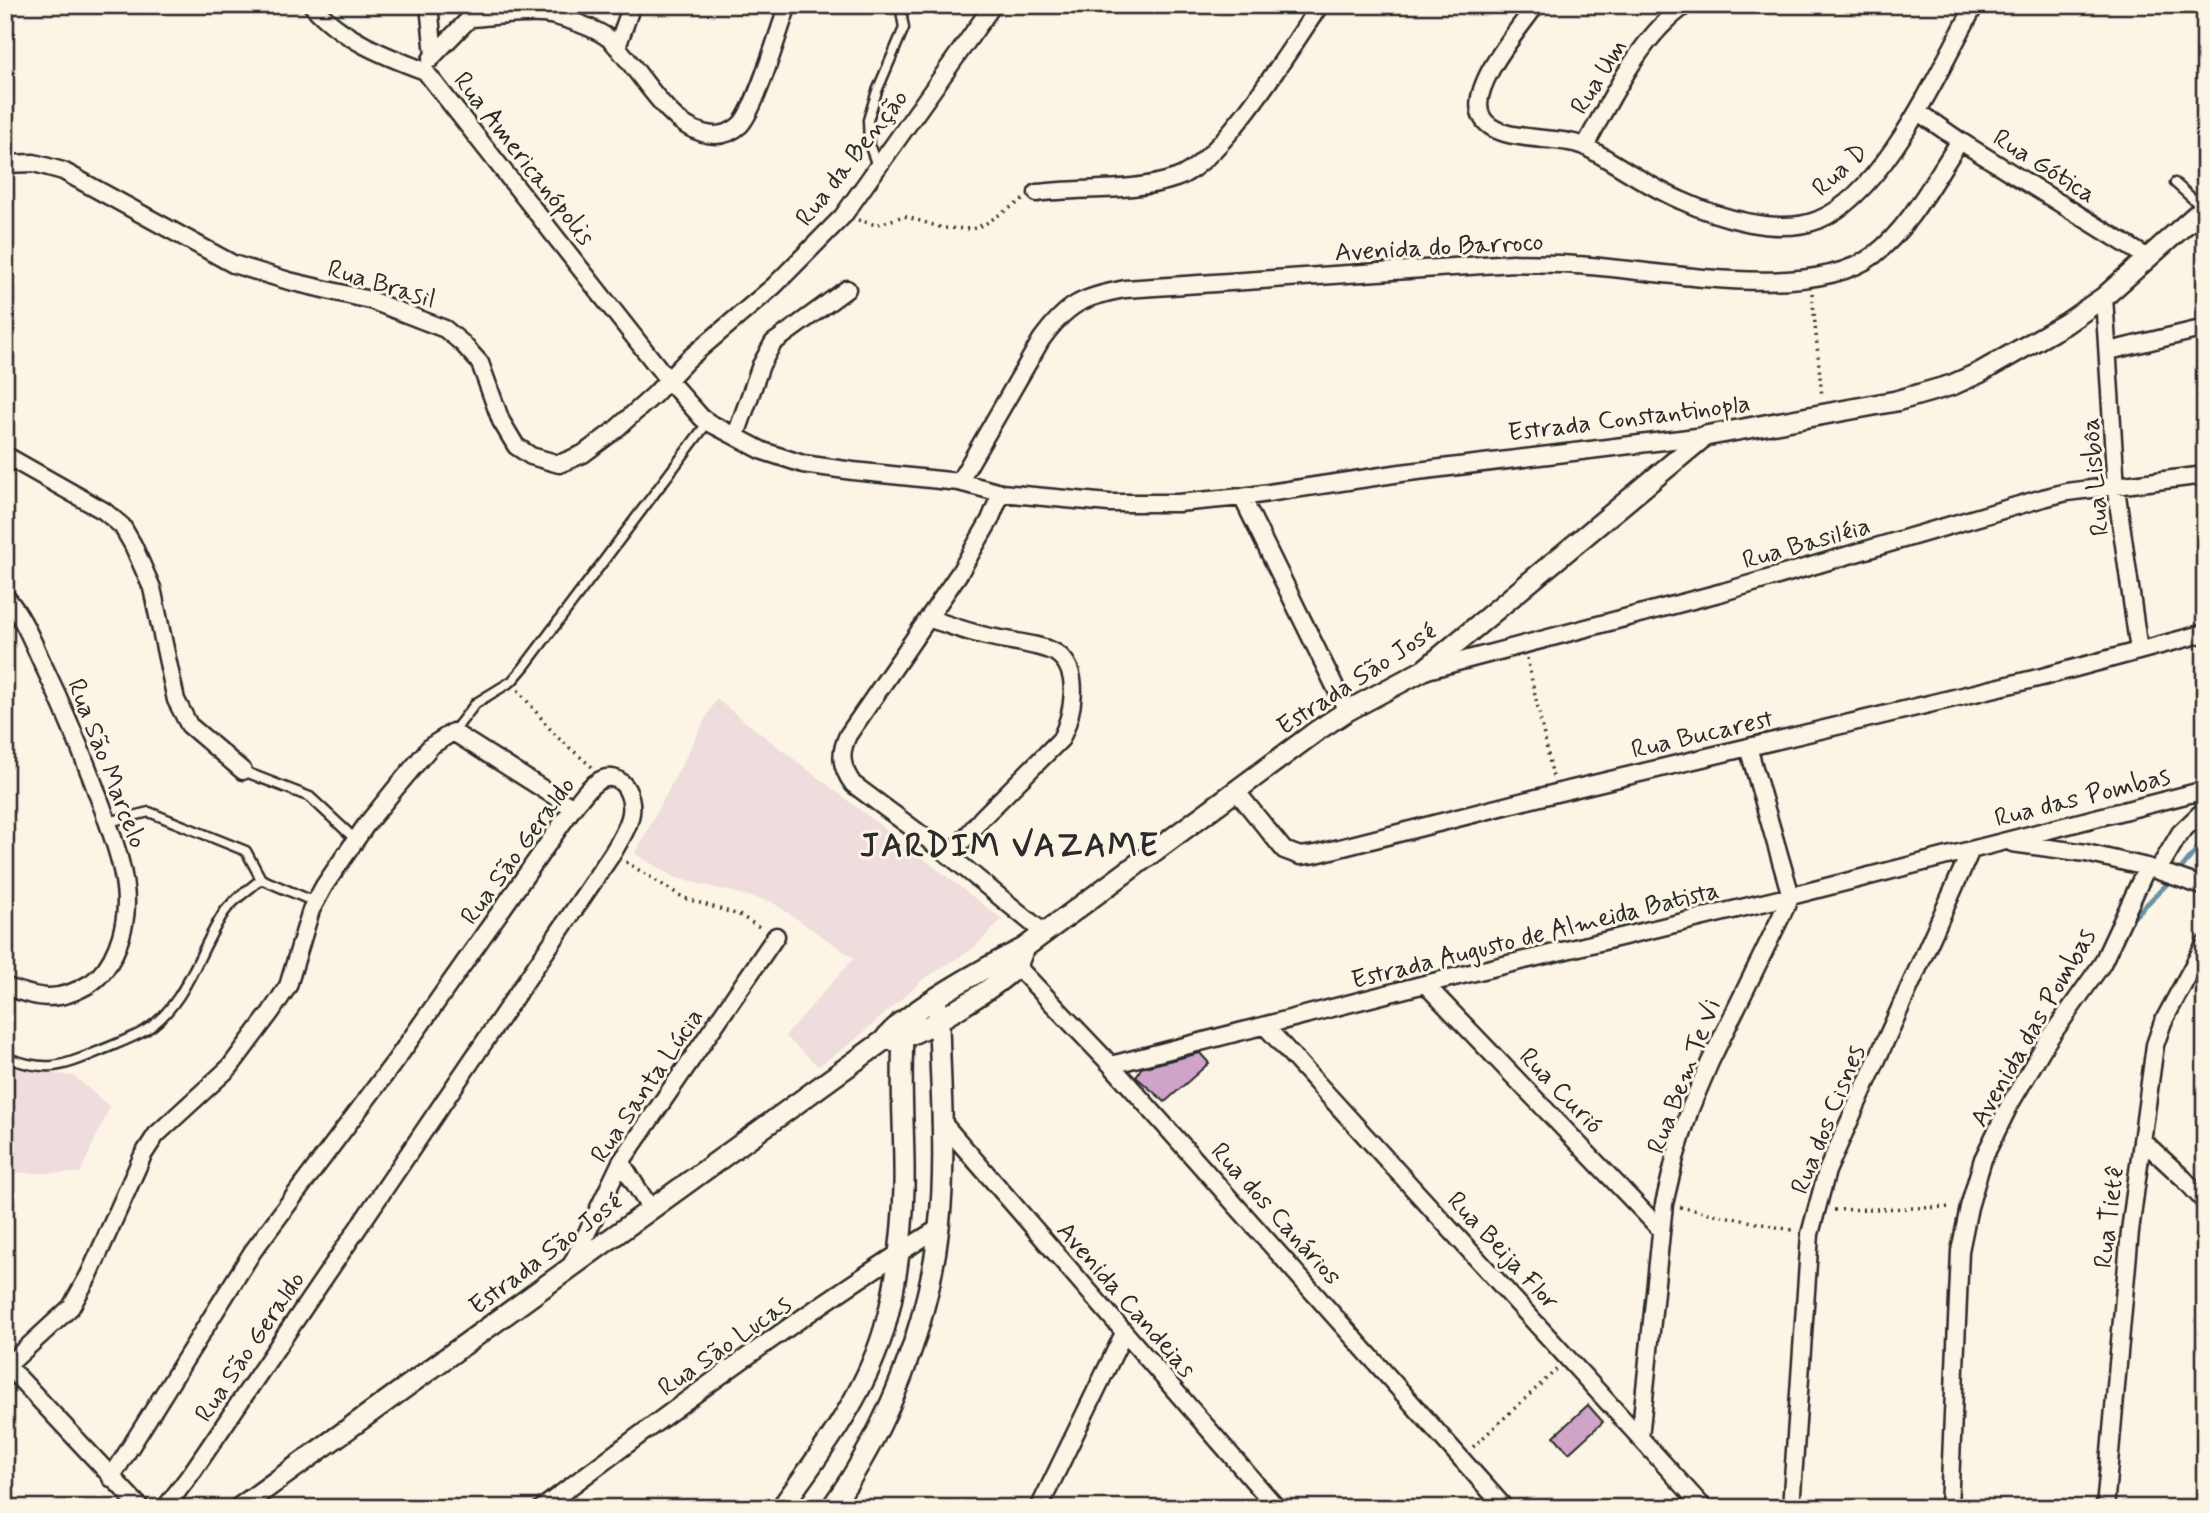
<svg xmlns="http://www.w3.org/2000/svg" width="2210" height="1513" viewBox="0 0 2210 1513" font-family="Mynerve,sans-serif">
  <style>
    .built { fill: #eedddc }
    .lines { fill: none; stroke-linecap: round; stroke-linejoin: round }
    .stream { stroke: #6b92a6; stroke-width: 5 }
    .building { fill: #cfa4c8; stroke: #2b2b2b; stroke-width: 2 }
    .service-casing { stroke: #2b2b2b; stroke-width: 13 }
    .minor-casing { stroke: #2b2b2b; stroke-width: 21 }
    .tertiary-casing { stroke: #2b2b2b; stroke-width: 24 }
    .path { stroke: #2b2b2b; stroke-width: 3.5; stroke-dasharray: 2 5; stroke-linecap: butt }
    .service { stroke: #fcf5e5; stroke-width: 8 }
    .minor { stroke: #fcf5e5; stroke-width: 16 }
    .tertiary { stroke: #fcf5e5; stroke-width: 19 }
    .labels { text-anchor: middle; stroke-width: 6; stroke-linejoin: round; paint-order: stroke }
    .street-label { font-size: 26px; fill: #2b2b2b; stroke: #fcf5e5 }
    .district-label { font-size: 33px; font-weight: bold; letter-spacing: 2px; fill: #2b2b2b; stroke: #fcf5e5 }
  </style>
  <rect width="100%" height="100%" fill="#fcf5e5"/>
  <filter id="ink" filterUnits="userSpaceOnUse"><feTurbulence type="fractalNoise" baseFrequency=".0143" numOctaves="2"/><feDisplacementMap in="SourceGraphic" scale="14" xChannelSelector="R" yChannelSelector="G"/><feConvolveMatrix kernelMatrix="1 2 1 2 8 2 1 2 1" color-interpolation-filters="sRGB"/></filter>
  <g filter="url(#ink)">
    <path class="built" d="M716,699L1002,919L974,948L924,979L849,1045L818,1066L785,1036L854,958L772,902L676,878L635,854Z
      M5,1067L74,1076L110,1107L80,1173H5Z"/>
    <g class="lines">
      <path class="stream" d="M2129,922L2176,875L2205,839"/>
    </g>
    <path class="building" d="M1200,1053L1209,1063L1165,1102L1136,1077L1141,1068Z
      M1588,1405L1603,1422L1569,1453L1554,1436Z"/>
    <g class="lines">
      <g class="service-casing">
        <path id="service" d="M877,166L869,144L868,120L877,91L904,28L900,5
          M2175,183L2203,208
          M453,732L476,703L512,681L524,667L708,422
          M243,771L310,797L356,840
          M108,822L149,812L246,851L261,879L315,902
          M5,1057C45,1072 59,1068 97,1052C113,1045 131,1039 146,1030C187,1004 199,949 225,911C234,899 250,889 261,879"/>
      </g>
      <g class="minor-casing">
        <path id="minor" d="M312,5C341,39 385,56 425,71L668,380L702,418L708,422L763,451L803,464L853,471L959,482L1001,493L1109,503H1178L1242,497L1401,473L1705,436
          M429,5L434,55L431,59
          M1536,5C1519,29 1469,86 1481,115C1494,146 1561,133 1588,148C1619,165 1647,186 1680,200C1717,217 1778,236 1818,220C1886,193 1940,67 1975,5
          M617,47L632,5
          M434,55L470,18C494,17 520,12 543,14C562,16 596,28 611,40C632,63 648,89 669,111C687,130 717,146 740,125C756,109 779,30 788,5
          M1918,112L1960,141L2148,258
          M1585,146C1611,99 1641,35 1686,5
          M5,164L34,163L63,171L233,264L289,281L370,300L445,329L462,343L480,363L501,421L516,446L531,456L559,464L583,454L614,431L654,395L687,360L774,286L843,216L993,5
          M1037,193C1082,187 1132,193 1176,178C1221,163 1291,47 1320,5
          M2104,297L2116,488L2139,651
          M2109,351L2205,328
          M736,435L761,365L773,343L847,289
          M5,455L104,511L122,526L133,545L152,588L176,700L189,725L243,771
          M959,482L1041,340C1067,304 1082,297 1125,289L1513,263C1534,264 1555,263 1576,265C1654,269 1809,304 1874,255C1911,226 1934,179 1960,141
          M1001,493L990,520L960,572L848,735C839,754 841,767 853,784L950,856L1044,933
          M1242,497L1347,711
          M5,596C24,617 34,646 46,671C68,717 86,762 103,809C113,838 126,871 126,903C126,930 114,967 91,983C59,1003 38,999 5,986
          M930,619C947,624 964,631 982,635C1000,640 1041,644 1056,653C1083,671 1072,716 1061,739L982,818L950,856
          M1427,670L1723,592L2043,498L2067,492L2205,475
          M1237,792L1284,850L1300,856L1316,854L1556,793L2042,677L2205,633
          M2012,843L2086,853L2147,867L2205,887
          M2158,870L2180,833L2205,809
          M1009,958L1111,1065L1505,1508
          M1425,984L1661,1230
          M1266,1027L1704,1508
          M1111,1065L1425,984L1791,896L2205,790
          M941,1121L1277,1508
          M2142,1140L2183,1178L2205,1202
          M621,1162L650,1208
          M570,1268L621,1162L776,936
          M5,1363L141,1508
          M8,1365L71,1307L89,1275L143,1155L156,1135L230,1067L271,1012L288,986L311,910L324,886L366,825L395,789L431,746L453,732L573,808
          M1640,1438L1664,1204L1675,1158L1690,1109L1710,1062L1791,896L1748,747
          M111,1478L253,1251L396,1060L573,808C581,798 592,781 606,778C625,775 633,798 631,813C629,827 619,842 612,854L193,1471L165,1508
          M542,1508C670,1412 803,1312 939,1228
          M1039,1508L1124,1333
          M1791,1508L1810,1234L1827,1171L1971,850
          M1949,1508L1960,1251L1969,1207L1983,1159L2010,1104L2046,1043L2102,964L2147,867
          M2105,1508L2130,1231L2155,1045L2163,1022L2205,944"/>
      </g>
      <g class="tertiary-casing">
        <path id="tertiary" d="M894,1041C923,1033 993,989 1015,968C1019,963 1021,955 1024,948
          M239,1508L883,1041C905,1011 988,966 1024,948L1318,730L1347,711L1424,670L1705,436L1896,401L1952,385L1979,373L2065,324L2104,297L2205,207
          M781,1508C818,1457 858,1404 879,1345C895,1301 903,1234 904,1188C905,1138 900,1089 903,1039L901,1022
          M831,1508C889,1427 928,1326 939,1227C947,1159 940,1088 939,1020L936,999"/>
      </g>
      <path class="path" d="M858,220L876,225L904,216L943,228L972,229L985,224L1024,199
        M1812,293L1822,397
        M1527,658L1553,777
        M518,690L556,736L592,767
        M626,862L684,898L739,915L763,929
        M1680,1207L1796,1231
        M1834,1210L1953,1207
        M1473,1447L1557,1369"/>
      <use href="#service" class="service"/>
      <use href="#minor" class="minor"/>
      <use href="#tertiary" class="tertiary"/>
    </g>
  </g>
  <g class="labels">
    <g class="street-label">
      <text transform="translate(1598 76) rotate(-58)" y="9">Rua Um</text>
      <text transform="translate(851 157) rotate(-52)" y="9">Rua da Benção</text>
      <text transform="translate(525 158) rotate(52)" y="9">Rua Americanópolis</text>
      <text transform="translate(2045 165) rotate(32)" y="9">Rua Gótica</text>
      <text transform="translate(1839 169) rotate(-43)" y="9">Rua D</text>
      <text transform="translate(1439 246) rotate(-3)" y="9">Avenida do Barroco</text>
      <text transform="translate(382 283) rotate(17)" y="9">Rua Brasil</text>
      <text transform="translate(1629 417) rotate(-7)" y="9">Estrada Constantinopla</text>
      <text transform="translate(2094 477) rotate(-95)" y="9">Rua Lisbôa</text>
      <text transform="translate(1806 542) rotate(-16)" y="9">Rua Basiléia</text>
      <text transform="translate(1356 678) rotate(-33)" y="9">Estrada São José</text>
      <text transform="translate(1702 733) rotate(-13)" y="9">Rua Bucarest</text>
      <text transform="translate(108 763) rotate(69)" y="9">Rua São Marcelo</text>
      <text transform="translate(2082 796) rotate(-14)" y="9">Rua das Pombas</text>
      <text transform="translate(517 850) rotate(-54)" y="9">Rua São Geraldo</text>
      <text transform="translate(1535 934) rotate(-14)" y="9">Estrada Augusto de Almeida Batista</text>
      <text transform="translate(2032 1027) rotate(-60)" y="9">Avenida das Pombas</text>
      <text transform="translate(1683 1076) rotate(-69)" y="9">Rua Bem Te Vi</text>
      <text transform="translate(646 1085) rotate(-56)" y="9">Rua Santa Lúcia</text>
      <text transform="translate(1562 1090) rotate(46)" y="9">Rua Curió</text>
      <text transform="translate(1827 1119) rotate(-68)" y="9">Rua dos Cisnes</text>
      <text transform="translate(1277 1213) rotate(48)" y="9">Rua dos Canários</text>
      <text transform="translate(2108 1217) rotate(-83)" y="9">Rua Tietê</text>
      <text transform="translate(1504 1250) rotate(47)" y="9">Rua Beija Flor</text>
      <text transform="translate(545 1253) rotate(-37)" y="9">Estrada São José</text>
      <text transform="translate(1127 1299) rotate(49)" y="9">Avenida Candeias</text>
      <text transform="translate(724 1345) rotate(-35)" y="9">Rua São Lucas</text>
      <text transform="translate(249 1346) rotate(-56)" y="9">Rua São Geraldo</text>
    </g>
    <g class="district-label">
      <text x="1010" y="856">JARDIM VAZAME</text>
    </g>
  </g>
  <rect width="2210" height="1513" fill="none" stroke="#fcf5e5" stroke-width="28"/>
  <rect x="14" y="14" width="2182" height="1485" fill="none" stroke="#2b2b2b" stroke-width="2.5" filter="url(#ink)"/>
</svg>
